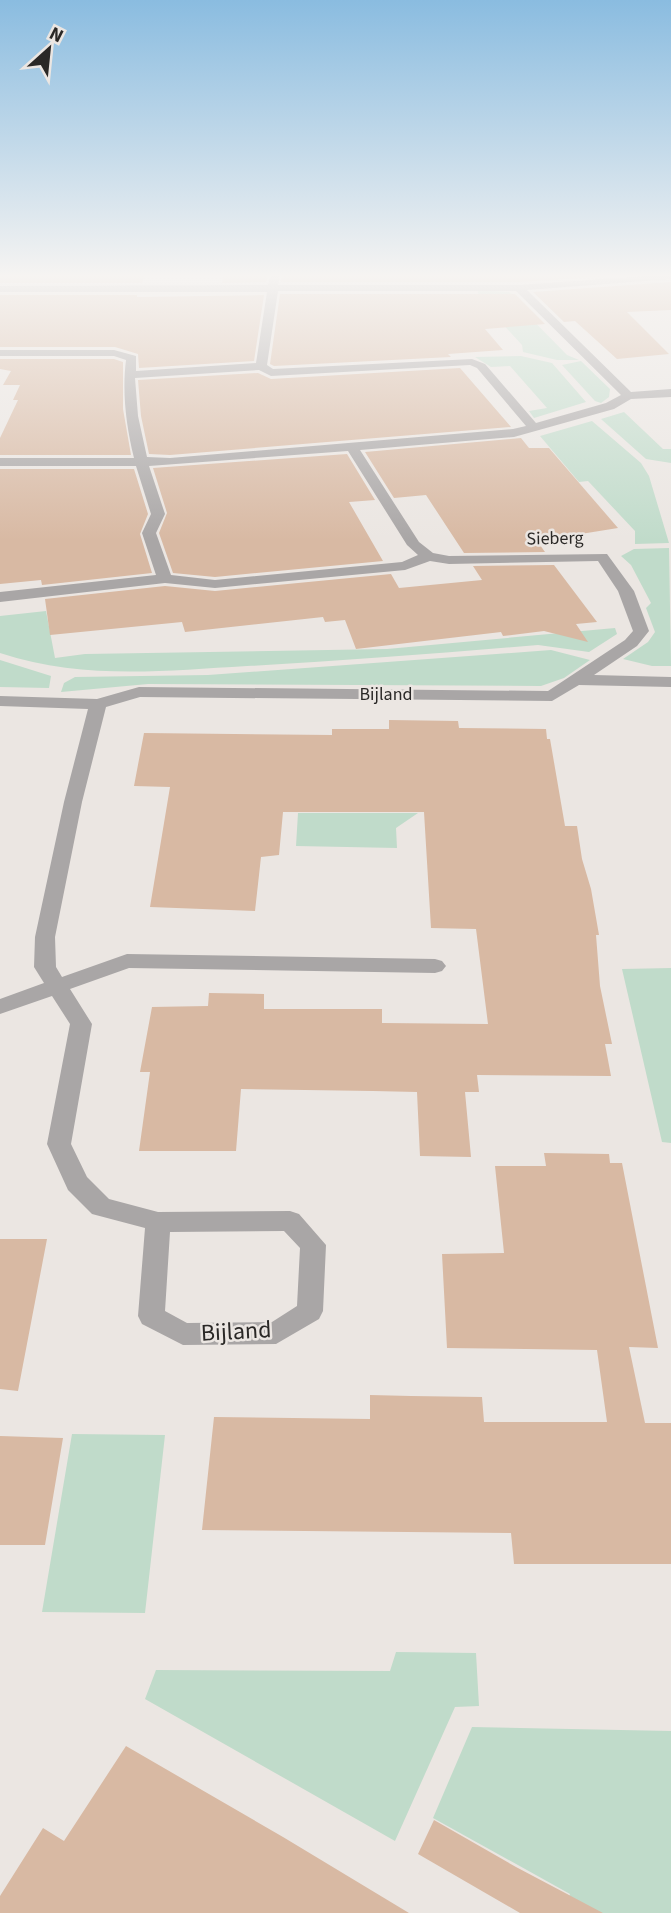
<svg xmlns="http://www.w3.org/2000/svg" width="671" height="1913" viewBox="0 0 671 1913" font-family="'Source Sans 3',sans-serif">
  <style>
    .green { fill: #c0dbca }
    .building { fill: #d8b9a3 }
    .lines { fill: none; stroke-linecap: round; stroke-linejoin: round }
    .minor { fill: #a9a6a6; fill-rule: evenodd }
    .labels { text-anchor: middle; stroke-width: 5; stroke-linejoin: round; paint-order: stroke }
    .far-street-label { font-size: 18px; fill: #2a2826; stroke: #ebe6e2 }
    .near-street-label { font-size: 24px; fill: #2a2826; stroke: #ebe6e2 }
  </style>
  <rect width="100%" height="100%" fill="#ebe6e2"/>
  <path class="green" d="M478,290L509,292L519,298L515,302L567,355L579,360H557L523,352L522,345L478,297Z
    M521,356L552,363L586,402L534,418L529,411L547,408L510,366L491,367L475,357Z
    M581,361L610,389L609,397L601,403L595,401L562,365Z
    M624,412L663,449H671V463L646,459L601,419Z
    M592,421L641,463L649,476L669,543L635,544V531L588,481L579,482L540,436Z
    M669,548L671,666H652L623,659L648,642L655,632L646,608L651,603L631,565L621,556L634,549Z
    M46,611L55,658L85,654L387,649L615,628L617,634L589,652L538,645C441,653 344,661 247,666C161,671 83,680 0,653V616Z
    M551,650L590,660L564,678L541,686L148,684L61,692L64,683L75,677L208,675Z
    M0,660L51,676L49,688L0,687Z
    M298,813H418L396,828L397,848L296,846Z
    M671,968V1143L662,1142L622,969Z
    M72,1434L165,1435L145,1613L42,1612Z
    M396,1652L476,1653L479,1706L455,1707L395,1841L145,1699L156,1670L390,1671Z
    M472,1727L671,1731V1913H563L570,1894L433,1818Z"/>
  <path class="building" d="M0,274H145L142,283H0Z
    M223,274H268L266,282L222,283Z
    M282,274H641L519,282H281Z
    M671,282V310L627,312L669,354L617,359L575,321L564,322L533,292Z
    M280,294H515L545,324L485,329L503,350L448,354L451,357L274,366L270,364Z
    M0,295H137V297L264,295L254,361L139,368L138,354L115,347H0Z
    M0,359H114L123,362V409L131,455H0V438L18,400H13L20,385H3L11,371L0,369Z
    M460,368L511,427L170,455L149,454L141,416L138,380L258,373L271,379Z
    M521,438L529,448H549L618,528L537,541L545,552L464,553L426,495L394,498L365,452Z
    M347,454L375,500L349,502L383,561L215,577L173,573L159,533L167,513L153,468Z
    M0,469H134L148,514L140,534L152,573L42,585L41,580L0,584Z
    M554,565L597,622L576,624L588,642L544,631L503,636L501,632L356,649L345,620L325,622L323,617L185,632L182,622L50,635L45,599L165,586L215,591L391,574L399,588L482,580L473,566Z
    M389,720L458,721L459,728L546,729L547,739H550L565,826H577L582,859L591,889L599,935H596L600,986L612,1044H605L611,1076L477,1075L479,1092H465L471,1157L420,1156L417,1092L373,1091L241,1089L236,1151H139L150,1072H140L152,1007L208,1006L209,993L264,994V1009H382V1023L488,1024L476,929L431,928L424,812H283L279,855L261,857L255,911L150,907L170,787L134,786L144,733L332,735V729H389Z
    M544,1153L609,1154L610,1163H622L658,1348L629,1347L645,1423H671V1564H514L511,1533L202,1530L214,1417L370,1419V1395L411,1396L482,1397L484,1422H607L597,1350L447,1348L442,1254L504,1253L495,1166H546Z
    M0,1239H47L18,1391L0,1389Z
    M0,1436L63,1438L45,1545H0Z
    M126,1746L283,1837L409,1913H0V1896L43,1828L64,1841Z
    M434,1820L516,1867L603,1913H520L418,1854Z"/>
  <g class="lines">
    <path class="minor" d="M271,274L280,275L278,285H519L671,274V279L527,290L631,392L671,389V397L631,399L614,409L514,437L360,450L419,542L433,553L449,556L607,554L634,591L649,631L637,646L594,675L671,677V687L579,685L552,701L140,697L106,707L82,802L55,937L56,967L62,977L127,954L435,959L442,961L446,966L442,971L435,973L129,968L70,989L92,1024L71,1144L87,1177L109,1199L158,1212L290,1211L299,1214L326,1245L323,1311L319,1319L276,1344L183,1345L142,1324L138,1316L145,1228L92,1214L68,1190L47,1144L70,1024L52,996L0,1014V999L44,983L34,967L35,937L64,802L88,709L0,706V696L97,699L139,687L548,691L625,640L633,631L618,591L598,561L449,564L430,561L405,570L215,588L165,583L0,602V592L156,575L142,533L151,514L136,466H0V458H134C126,425 122,392 126,360L114,356H0V350H114L136,356V371L256,363L267,292H0V286L268,285ZM278,291H516L621,395L606,403L536,423L485,364L472,359L273,369L267,365ZM470,365L477,368L526,426L513,429L170,458L147,457L138,416L135,378L259,370L271,376ZM348,451L407,545L418,555L402,562L215,580L171,575L156,533L165,514L149,466ZM284,1231L300,1248L297,1306L272,1322L187,1323L165,1311L170,1232Z"/>
  </g>
  <linearGradient id="sky" x2="0" y2="1"><stop stop-color="#8abce0"/><stop offset="0.51" stop-color="#f6f4f2"/><stop offset="1" stop-color="#f6f4f2" stop-opacity="0"/></linearGradient>
  <rect width="671" height="541" fill="url(#sky)"/>
  <g class="labels">
    <g class="far-street-label">
      <text transform="translate(555 538) rotate(-1)" y="6">Sieberg</text>
      <text x="386" y="700">Bijland</text>
    </g>
    <g class="near-street-label">
      <text transform="translate(236 1331) rotate(-3)" y="8">Bijland</text>
    </g>
  </g>
  <g transform="translate(49 49) rotate(27)" stroke="#ebe6e2" stroke-width="5" paint-order="stroke">
  <path d="M0-5L12 26L0 18L-12 26Z" fill="#2a2826"/>
  <text y="-10" font-size="19" font-weight="bold" text-anchor="middle" fill="#2a2826">N</text>
  </g>
</svg>
